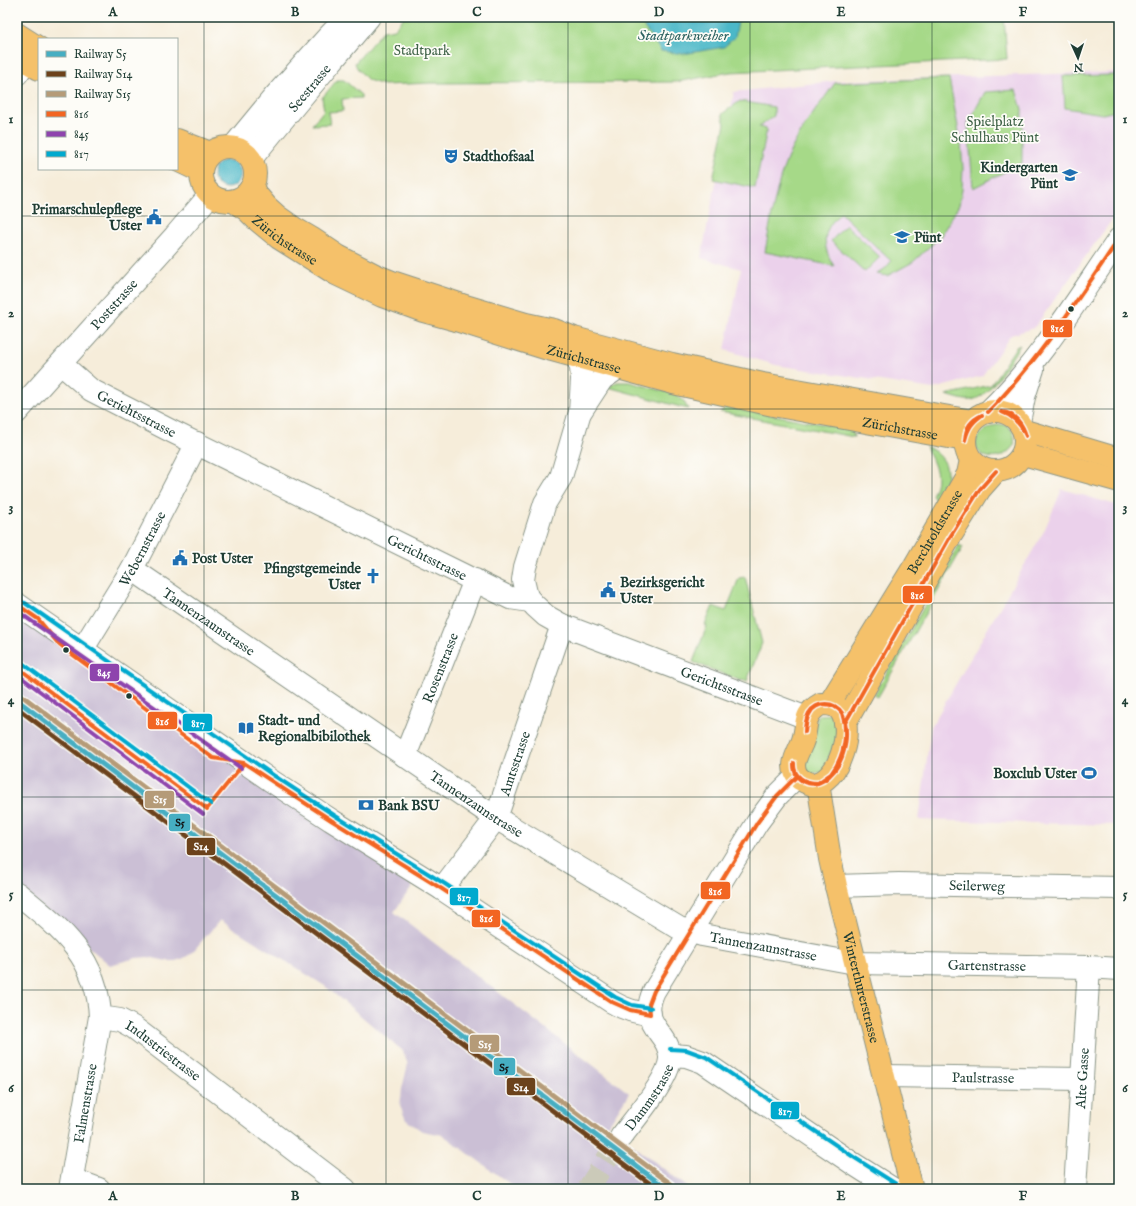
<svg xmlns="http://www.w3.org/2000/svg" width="1136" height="1206" viewBox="0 0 1136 1206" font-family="'IM FELL English',serif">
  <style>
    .built { fill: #ebd1eb }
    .industrial { fill: #cbbfd5 }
    .green { fill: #a6d988; stroke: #628b5e }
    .water { fill: #4cb8c8; stroke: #367a7e }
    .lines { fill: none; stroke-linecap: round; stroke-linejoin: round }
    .minor-tunnel { stroke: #cbcab9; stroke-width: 22; stroke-dasharray: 22 11; stroke-linecap: butt }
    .minor-casing { stroke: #8a9587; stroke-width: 24 }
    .major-casing { stroke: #8a9587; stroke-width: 24 }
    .minor { stroke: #fff; stroke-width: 22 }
    .major { stroke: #f5c16b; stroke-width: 22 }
    .bus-1-casing { stroke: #fdfcf7; stroke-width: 7 }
    .bus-2-casing { stroke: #fdfcf7; stroke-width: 7 }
    .bus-3-casing { stroke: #fdfcf7; stroke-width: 7 }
    .bus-1 { stroke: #f26522; stroke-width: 4 }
    .bus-2 { stroke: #8e44ad; stroke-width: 4 }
    .bus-3 { stroke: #00a9ce; stroke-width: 4 }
    .rail-1-casing { stroke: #fdfcf7; stroke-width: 8 }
    .rail-2-casing { stroke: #fdfcf7; stroke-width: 8 }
    .rail-3-casing { stroke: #fdfcf7; stroke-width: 8 }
    .rail-1 { stroke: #46aec2; stroke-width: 5 }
    .rail-2 { stroke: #6c421b; stroke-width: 5 }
    .rail-3 { stroke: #b59b78; stroke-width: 5 }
    .grid { fill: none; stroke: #1f3d34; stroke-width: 1; stroke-opacity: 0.55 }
    .bus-dot { fill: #1f3d34; stroke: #fdfcf7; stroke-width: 1.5 }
    .labels { text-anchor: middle; stroke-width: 3.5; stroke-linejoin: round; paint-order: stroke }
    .park-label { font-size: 14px; fill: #416449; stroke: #fdfcf7 }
    .street-label { font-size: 14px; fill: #1f3d34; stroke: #fdfcf7 }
    .poi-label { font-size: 14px; font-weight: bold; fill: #1f3d34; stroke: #fdfcf7; text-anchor: start }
    .water-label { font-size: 15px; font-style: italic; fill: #2c6260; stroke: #fdfcf7 }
    .line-badge { stroke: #fdfcf7; stroke-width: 1.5 }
    .badge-label { font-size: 11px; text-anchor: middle; font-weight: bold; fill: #fff }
    .pale-badge-label { font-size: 11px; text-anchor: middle; font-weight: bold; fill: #111 }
    .neatline { fill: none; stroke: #1f3d34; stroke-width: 1.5 }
    .grid-label { font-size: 13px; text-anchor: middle; font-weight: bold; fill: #1f3d34 }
  </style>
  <rect width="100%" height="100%" fill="#fdfcf7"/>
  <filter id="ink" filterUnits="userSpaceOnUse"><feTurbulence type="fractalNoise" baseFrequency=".025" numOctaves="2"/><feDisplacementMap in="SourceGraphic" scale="8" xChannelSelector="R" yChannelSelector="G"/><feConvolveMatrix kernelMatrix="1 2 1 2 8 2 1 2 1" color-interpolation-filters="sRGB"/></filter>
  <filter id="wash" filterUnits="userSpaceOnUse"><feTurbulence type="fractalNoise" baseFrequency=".012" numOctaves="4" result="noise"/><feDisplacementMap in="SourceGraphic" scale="16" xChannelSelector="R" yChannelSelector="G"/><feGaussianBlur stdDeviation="0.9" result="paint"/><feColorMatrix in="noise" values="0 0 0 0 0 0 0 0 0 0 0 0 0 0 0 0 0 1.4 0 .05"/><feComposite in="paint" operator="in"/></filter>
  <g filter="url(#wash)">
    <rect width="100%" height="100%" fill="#f6edda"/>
    <path class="built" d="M1119,72V210L1034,328L1011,335L982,376L933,389L776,365L725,350L741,269L701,258L734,92L835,81Z
      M1062,489L1119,506V825L919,820L931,727L1044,531Z"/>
    <path class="industrial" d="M17,614L415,882L394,912L629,1093L608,1126L690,1189H517L443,1135L422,1131L406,1120L400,1106L402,1089L408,1064L403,1051L325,986L220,920L195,949L189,955L182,959L175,961H167L148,957L136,958L110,965L17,888Z"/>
    <path class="green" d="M404,17H1004L1007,59L730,72L677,82L430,83L384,85L368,80L357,68L355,63L383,31L395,29Z
      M1119,75V110L1103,114L1065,108L1063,76Z
      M949,78L961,143L963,168L962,190L959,205L940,237L913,262L887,276L877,274L887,267L891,261L841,213C822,229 821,245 834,266L765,252C771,221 775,188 787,159C798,132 818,107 835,83Z
      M337,80H344L361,95V98L342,99L343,111L328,112L330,124L312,125L324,110L322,98Z
      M1016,90L1022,109V163L973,188L968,123L985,92Z
      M740,101L774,107V116L759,127L767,129L755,188L713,179L725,124L722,114Z
      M846,225L880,257L865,272L831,241Z
      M1020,345C1010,360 990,398 971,400C963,401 954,397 946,395L991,385L1016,347Z
      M617,382H629L675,394L683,400L688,409L608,387Z
      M726,408H736L849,429L853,432L854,437L720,412Z
      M999,424C1011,425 1016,433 1014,445C992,477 949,440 999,424Z
      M926,446C953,460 951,478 937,502L935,500L932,495C943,475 933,464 926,446Z
      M959,545L963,547L878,697L874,695Z
      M745,577L762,643L747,681L739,680L693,662L707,626L705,625L713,606L726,611L739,578Z
      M833,714L838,734L823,772L807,774L801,760L819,715Z"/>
    <path class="water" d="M649,17H739L735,37L724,47L683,54L661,51L644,27Z
      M213 174a14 14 0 1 1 28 0a14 14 0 1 1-28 0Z"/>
  </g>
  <g filter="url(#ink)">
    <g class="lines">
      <path class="minor-tunnel" d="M588,1189L621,1137"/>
      <g class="minor-casing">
        <g id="minor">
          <path d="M17,74L26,61"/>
          <path d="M233,147L275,96L327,38L347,17"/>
          <path id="s1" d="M251,159C289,111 330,64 369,17"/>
          <path id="s2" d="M577,356L581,368L582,379L580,412L561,477L545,503L525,567L523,580L527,597L535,606L546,616L562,625L807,718"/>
          <path id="s3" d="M61,364L91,390L173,432L510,598L530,601"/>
          <path d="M581,411L602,379L618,368"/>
          <path id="s4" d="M17,412L175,236L210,195"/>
          <path d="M988,412C1040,362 1078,298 1119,239"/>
          <path d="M1019,422L1024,397L1033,369"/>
          <path id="s5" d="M132,569L496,818L679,928L702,935L855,963L1089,967L1119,969"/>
          <path d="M17,604L270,780L331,820L442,889L612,1002C624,1009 635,1013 650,1014"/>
          <path id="s6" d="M82,650L132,569L197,443"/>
          <path id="s7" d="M405,756L475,580"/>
          <path id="s8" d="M836,886L899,884L1119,888"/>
          <path id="s9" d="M442,889L496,818L562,625"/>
          <path id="s10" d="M17,893C60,928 98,957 100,1017L120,1020L133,1027L345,1189"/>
          <path d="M670,1055L686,1056L703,1062L852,1163L893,1189"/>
          <path id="s11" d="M884,1076L1082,1079"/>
          <path id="s12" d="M621,1137C634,1120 669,1079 670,1059C671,1032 637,1027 654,991L757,823L777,796L797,776"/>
          <path d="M72,1179L99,1189"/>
          <path id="s13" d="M70,1189L100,1017"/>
          <path id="s14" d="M1075,1189L1089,967"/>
        </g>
      </g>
      <g class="major-casing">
        <g id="major">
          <path d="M17,34L39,48"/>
          <path d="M17,57L26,61L39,69"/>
          <path d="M177,140L210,153"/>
          <circle cx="228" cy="174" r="27"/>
          <path d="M177,160L200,171"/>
          <path d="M251,188L267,207L277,216L294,228L311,238L338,256L377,276L392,282L462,305L526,324L554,330L574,338L672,364L763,384L972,421"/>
          <path id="s15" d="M233,201L247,210L256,219L279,238L336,274L382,296L423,311L456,320L548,349L673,383L778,406L965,440"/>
          <circle cx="995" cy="441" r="30"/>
          <path d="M1025,431L1119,459"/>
          <path d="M1023,454L1119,481"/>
          <path d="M821,704C827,704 833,704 838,708C857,725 839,786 811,784C807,783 803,781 800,779C788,767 797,755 802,743C809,726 801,715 821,704Z"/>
          <path id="s16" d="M829,704L915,565L968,474L971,460"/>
          <path d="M845,723L950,537L980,489L996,471"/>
          <path id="s17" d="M818,783L830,859L836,886L912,1189"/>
        </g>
      </g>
      <use href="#minor" class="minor"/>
      <use href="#major" class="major"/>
      <g class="bus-1-casing">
        <path id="bus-1" d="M988,412C1039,360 1078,299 1119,239
          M1002,412C1015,413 1023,425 1026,436
          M1002,412C1014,416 1021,424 1026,436
          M965,440C966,427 971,420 982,415
          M965,440C968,428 972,422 982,415
          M17,617L22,608L38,619L57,642L69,652L213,758L244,763L331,820L442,889L612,1002L630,1010L650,1014
          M17,667L207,809L244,763
          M845,723L950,537L980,489L996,471
          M805,732C805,726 806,719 809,713C817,701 834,701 842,713
          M805,732C806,726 806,719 810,713C817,701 833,702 842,713
          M794,763C793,777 805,783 818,783L831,774
          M794,763C793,786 818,790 831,774
          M831,774C844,757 849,733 842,713
          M831,774C846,760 850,731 842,713
          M650,1014L649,1004L654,991L757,823L777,796L797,776"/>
      </g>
      <g class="bus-2-casing">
        <path id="bus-2" d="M17,611L241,768
          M17,674L203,814"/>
      </g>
      <g class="bus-3-casing">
        <path id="bus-3" d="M17,605L21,602L25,603L273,775L334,815L445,884L615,997L632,1005L651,1008
          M21,662L211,804
          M670,1049L687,1050L706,1057L855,1158L896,1184"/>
      </g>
      <use href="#bus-1" class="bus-1"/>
      <use href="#bus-2" class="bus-2"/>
      <use href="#bus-3" class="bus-3"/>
      <g class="rail-1-casing">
        <path id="rail-1" d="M17,700L667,1189"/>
      </g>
      <g class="rail-2-casing">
        <path id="rail-2" d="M17,708L657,1189"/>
      </g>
      <g class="rail-3-casing">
        <path id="rail-3" d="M21,695L671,1184"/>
      </g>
      <use href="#rail-1" class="rail-1"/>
      <use href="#rail-2" class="rail-2"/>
      <use href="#rail-3" class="rail-3"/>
    </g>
  </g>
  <path class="grid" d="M204,17V1189M386,17V1189M568,17V1189M750,17V1189M932,17V1189M17,216H1119M17,409H1119M17,603H1119M17,797H1119M17,990H1119"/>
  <defs>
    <g id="theatre-bare" transform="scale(1.2)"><path d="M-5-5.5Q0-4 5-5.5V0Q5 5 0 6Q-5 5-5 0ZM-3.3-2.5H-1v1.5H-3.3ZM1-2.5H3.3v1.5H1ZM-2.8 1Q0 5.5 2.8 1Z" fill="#1f6fb2" stroke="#fdfcf7" stroke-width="2.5" paint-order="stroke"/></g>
    <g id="school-bare" transform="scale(1.2)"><path d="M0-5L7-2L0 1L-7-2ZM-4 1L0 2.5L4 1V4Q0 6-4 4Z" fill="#1f6fb2" stroke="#fdfcf7" stroke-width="2.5" paint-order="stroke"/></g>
    <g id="civic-bare" transform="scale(1.2)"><path d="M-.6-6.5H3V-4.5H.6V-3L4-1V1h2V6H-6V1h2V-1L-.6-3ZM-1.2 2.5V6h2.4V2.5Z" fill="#1f6fb2" stroke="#fdfcf7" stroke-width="2.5" paint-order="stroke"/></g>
    <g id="church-bare" transform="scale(1.2)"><path d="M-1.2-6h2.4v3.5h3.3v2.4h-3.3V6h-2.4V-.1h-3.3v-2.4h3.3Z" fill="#1f6fb2" stroke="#fdfcf7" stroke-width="2.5" paint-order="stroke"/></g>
    <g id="library-bare" transform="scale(1.2)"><path d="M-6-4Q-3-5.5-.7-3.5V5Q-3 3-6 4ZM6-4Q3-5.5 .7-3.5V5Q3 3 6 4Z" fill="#1f6fb2" stroke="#fdfcf7" stroke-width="2.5" paint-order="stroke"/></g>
    <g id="stadium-bare" transform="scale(1.2)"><path d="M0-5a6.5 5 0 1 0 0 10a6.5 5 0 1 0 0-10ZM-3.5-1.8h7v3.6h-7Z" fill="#1f6fb2" stroke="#fdfcf7" stroke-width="2.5" paint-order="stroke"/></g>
    <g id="bank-bare" transform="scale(1.2)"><path d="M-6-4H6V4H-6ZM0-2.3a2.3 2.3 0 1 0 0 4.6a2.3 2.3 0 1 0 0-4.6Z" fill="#1f6fb2" stroke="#fdfcf7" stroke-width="2.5" paint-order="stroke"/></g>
  </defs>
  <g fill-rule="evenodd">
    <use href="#theatre-bare" x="451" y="156"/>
    <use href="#school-bare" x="1070" y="175"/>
    <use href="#civic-bare" x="154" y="217"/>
    <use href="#school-bare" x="902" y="237"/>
    <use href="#civic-bare" x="180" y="558"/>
    <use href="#church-bare" x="373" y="576"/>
    <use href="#civic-bare" x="608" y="590"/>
    <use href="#library-bare" x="246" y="728"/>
    <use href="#stadium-bare" x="1089" y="773"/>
    <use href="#bank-bare" x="366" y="805"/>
  </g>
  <g class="bus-dot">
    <circle cx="1071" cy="309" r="3.5"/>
    <circle cx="66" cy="650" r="3.5"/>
    <circle cx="129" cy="696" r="3.5"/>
  </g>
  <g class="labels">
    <g class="park-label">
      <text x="422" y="55">Stadtpark</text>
      <text x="995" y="126">Spielplatz<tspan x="995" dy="16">Schulhaus Pünt</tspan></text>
    </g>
    <g class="street-label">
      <text dy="5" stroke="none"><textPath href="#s1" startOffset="92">Seestrasse</textPath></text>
      <text dy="5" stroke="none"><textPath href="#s15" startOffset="65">Zürichstrasse</textPath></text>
      <text dy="5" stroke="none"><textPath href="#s4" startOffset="145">Poststrasse</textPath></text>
      <text dy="5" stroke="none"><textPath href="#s15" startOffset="389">Zürichstrasse</textPath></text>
      <text dy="5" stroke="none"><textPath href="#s3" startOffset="91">Gerichtsstrasse</textPath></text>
      <text dy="5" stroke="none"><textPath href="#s15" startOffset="713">Zürichstrasse</textPath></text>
      <text dy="5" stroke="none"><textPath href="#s16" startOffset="202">Berchtoldstrasse</textPath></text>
      <text dy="5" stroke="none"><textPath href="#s6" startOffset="118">Webernstrasse</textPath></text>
      <text dy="5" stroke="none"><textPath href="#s3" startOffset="415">Gerichtsstrasse</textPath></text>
      <text dy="5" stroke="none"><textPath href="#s5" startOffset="93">Tannenzaunstrasse</textPath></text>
      <text dy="5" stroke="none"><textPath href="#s7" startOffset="95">Rosenstrasse</textPath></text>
      <text dy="5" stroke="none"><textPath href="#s2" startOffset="469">Gerichtsstrasse</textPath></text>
      <text dy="5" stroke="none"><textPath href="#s9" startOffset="147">Amtsstrasse</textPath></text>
      <text dy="5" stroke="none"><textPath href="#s5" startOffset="417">Tannenzaunstrasse</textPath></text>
      <text dy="5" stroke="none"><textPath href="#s8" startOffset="141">Seilerweg</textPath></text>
      <text dy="5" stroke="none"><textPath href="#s5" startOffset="741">Tannenzaunstrasse</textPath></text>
      <text dy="5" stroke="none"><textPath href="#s5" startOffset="966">Gartenstrasse</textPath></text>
      <text dy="5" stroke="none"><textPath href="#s17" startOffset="209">Winterthurerstrasse</textPath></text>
      <text dy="5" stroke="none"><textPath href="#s10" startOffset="228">Industriestrasse</textPath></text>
      <text dy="5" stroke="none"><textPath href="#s11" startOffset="99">Paulstrasse</textPath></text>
      <text dy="5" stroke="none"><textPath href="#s14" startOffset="111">Alte Gasse</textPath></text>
      <text dy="5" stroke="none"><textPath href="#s12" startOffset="49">Dammstrasse</textPath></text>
      <text dy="5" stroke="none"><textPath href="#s13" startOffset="87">Falmenstrasse</textPath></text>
    </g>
    <g class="poi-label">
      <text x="463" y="161">Stadthofsaal</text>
      <text x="1058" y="172" text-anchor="end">Kindergarten<tspan x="1058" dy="16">Pünt</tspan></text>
      <text x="142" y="214" text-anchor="end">Primarschulepflege<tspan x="142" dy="16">Uster</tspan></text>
      <text x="914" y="242">Pünt</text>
      <text x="192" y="563">Post Uster</text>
      <text x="361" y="573" text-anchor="end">Pfingstgemeinde<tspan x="361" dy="16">Uster</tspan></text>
      <text x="620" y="587">Bezirksgericht<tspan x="620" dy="16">Uster</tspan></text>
      <text x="258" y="725">Stadt- und<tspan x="258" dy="16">Regionalbibilothek</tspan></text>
      <text x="1077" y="778" text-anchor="end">Boxclub Uster</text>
      <text x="378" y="810">Bank BSU</text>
    </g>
    <g class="water-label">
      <text x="683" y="40">Stadtparkweiher</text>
    </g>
  </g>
  <g class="line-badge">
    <rect x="1042" y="319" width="31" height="19" rx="4" fill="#f26522"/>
    <rect x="902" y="585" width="31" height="19" rx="4" fill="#f26522"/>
    <rect x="89" y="663" width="31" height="19" rx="4" fill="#8e44ad"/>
    <rect x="147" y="711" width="31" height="19" rx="4" fill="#f26522"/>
    <rect x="182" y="713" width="31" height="19" rx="4" fill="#00a9ce"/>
    <rect x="144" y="790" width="31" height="19" rx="4" fill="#b59b78"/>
    <rect x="168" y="813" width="23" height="19" rx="4" fill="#46aec2"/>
    <rect x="186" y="837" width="30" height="19" rx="4" fill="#6c421b"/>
    <rect x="700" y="881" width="31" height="19" rx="4" fill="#f26522"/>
    <rect x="449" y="887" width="30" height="19" rx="4" fill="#00a9ce"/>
    <rect x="471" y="909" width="30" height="19" rx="4" fill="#f26522"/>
    <rect x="469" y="1034" width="31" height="19" rx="4" fill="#b59b78"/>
    <rect x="493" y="1057" width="23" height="19" rx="4" fill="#46aec2"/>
    <rect x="506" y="1077" width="30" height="19" rx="4" fill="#6c421b"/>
    <rect x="770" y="1101" width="30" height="19" rx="4" fill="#00a9ce"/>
  </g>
  <g class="badge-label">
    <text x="1057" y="332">816</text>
    <text x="917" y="599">816</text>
    <text x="104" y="676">845</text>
    <text x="162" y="725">816</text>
    <text x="198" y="727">817</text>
    <text x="160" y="803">S15</text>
    <text x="201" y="850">S14</text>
    <text x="715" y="895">816</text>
    <text x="464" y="901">817</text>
    <text x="486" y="922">816</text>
    <text x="485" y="1048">S15</text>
    <text x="521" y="1091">S14</text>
    <text x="785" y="1115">817</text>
  </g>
  <g class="pale-badge-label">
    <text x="180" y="826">S5</text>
    <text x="504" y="1071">S5</text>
  </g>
  <rect width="1136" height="1206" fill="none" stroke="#fdfcf7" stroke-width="44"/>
  <rect x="38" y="38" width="140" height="132" fill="#fdfcf7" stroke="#a4b0a9"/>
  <rect x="46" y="51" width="20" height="6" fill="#46aec2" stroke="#a4b0a9"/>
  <text x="74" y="58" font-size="12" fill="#1f3d34">Railway S5</text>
  <rect x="46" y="71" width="20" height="6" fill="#6c421b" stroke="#a4b0a9"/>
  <text x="74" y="78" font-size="12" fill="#1f3d34">Railway S14</text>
  <rect x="46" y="91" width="20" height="6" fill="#b59b78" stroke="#a4b0a9"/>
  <text x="74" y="98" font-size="12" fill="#1f3d34">Railway S15</text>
  <rect x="46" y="111" width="20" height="6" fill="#f26522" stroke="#a4b0a9"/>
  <text x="74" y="118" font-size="12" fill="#1f3d34">816</text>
  <rect x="46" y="131" width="20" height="6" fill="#8e44ad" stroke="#a4b0a9"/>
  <text x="74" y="138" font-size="12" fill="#1f3d34">845</text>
  <rect x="46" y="151" width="20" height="6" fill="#00a9ce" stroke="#a4b0a9"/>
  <text x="74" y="158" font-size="12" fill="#1f3d34">817</text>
  <g transform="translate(1078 58) rotate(177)" stroke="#fdfcf7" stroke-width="3" paint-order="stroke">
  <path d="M0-3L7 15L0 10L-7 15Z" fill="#1f3d34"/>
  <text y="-6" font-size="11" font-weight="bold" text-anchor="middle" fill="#1f3d34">N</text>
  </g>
  <rect x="22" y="22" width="1092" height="1162" class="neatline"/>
  <g class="grid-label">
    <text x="113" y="16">A</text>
    <text x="295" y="16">B</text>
    <text x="477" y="16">C</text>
    <text x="659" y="16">D</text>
    <text x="841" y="16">E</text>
    <text x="1023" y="16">F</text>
    <text x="11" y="123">1</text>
    <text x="1125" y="123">1</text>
    <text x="11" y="317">2</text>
    <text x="1125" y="317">2</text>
    <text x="11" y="511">3</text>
    <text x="1125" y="511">3</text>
    <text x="11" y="704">4</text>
    <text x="1125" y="704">4</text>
    <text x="11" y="898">5</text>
    <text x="1125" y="898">5</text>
    <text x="11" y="1092">6</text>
    <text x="1125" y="1092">6</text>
    <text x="113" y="1200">A</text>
    <text x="295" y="1200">B</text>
    <text x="477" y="1200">C</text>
    <text x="659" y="1200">D</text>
    <text x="841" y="1200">E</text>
    <text x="1023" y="1200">F</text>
  </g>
</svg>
